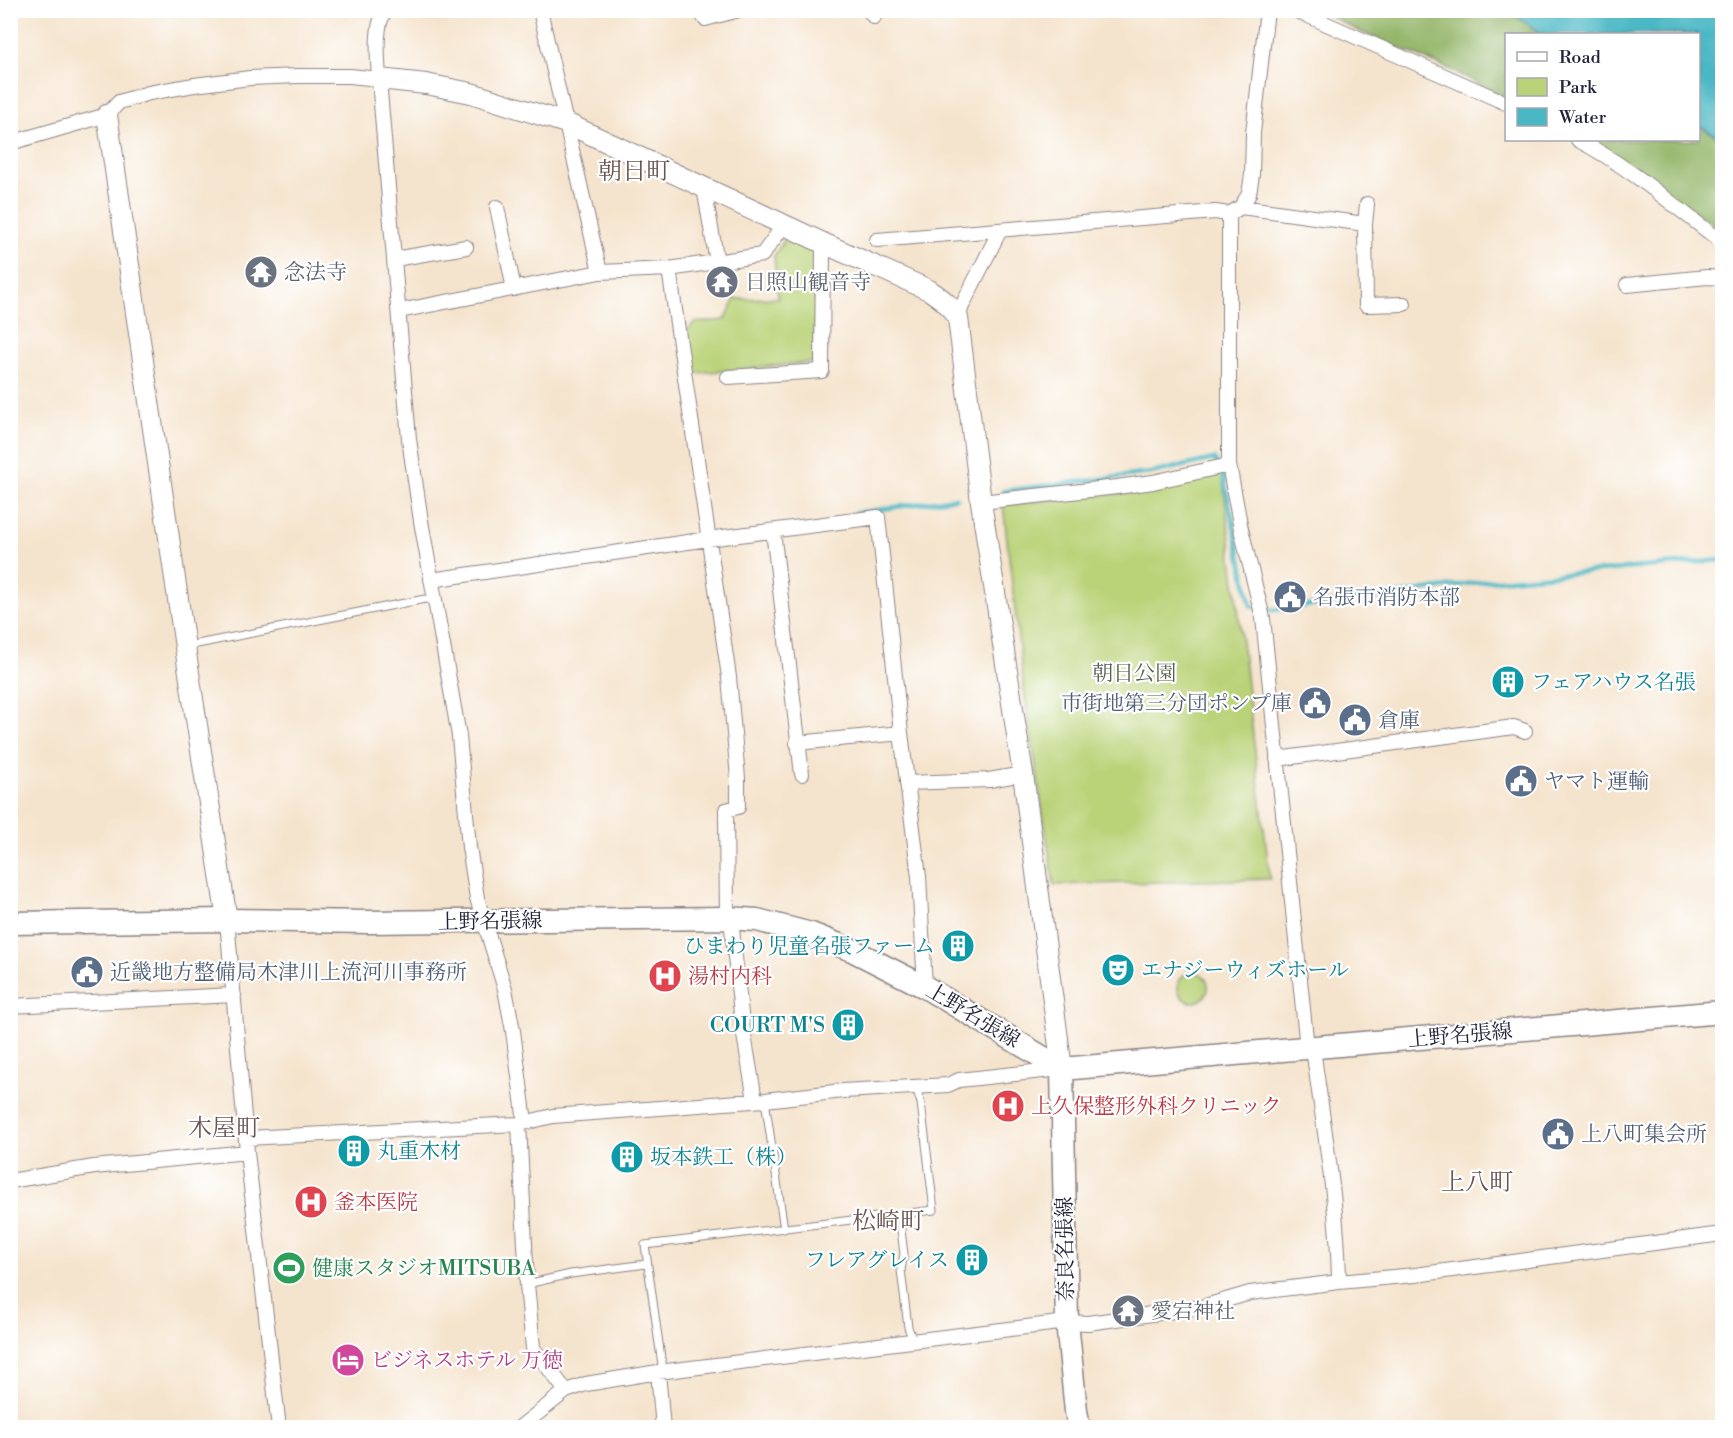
<svg xmlns="http://www.w3.org/2000/svg" width="1733" height="1438" viewBox="0 0 1733 1438" font-family="'Libre Bodoni','Noto Serif JP',serif">
  <style>
    .green { fill: #bad378; stroke: #6e7a5a; stroke-width: 1.5 }
    .forest { fill: #93b568; stroke: #5a6c52; stroke-width: 1.5 }
    .water { fill: #49b7c4; stroke: #366c80; stroke-width: 1.5 }
    .lines { fill: none; stroke-linecap: round; stroke-linejoin: round }
    .stream { stroke: #49b7c4; stroke-width: 4.5 }
    .lane-casing { stroke: #8c8384; stroke-width: 9 }
    .street-casing { stroke: #8c8384; stroke-width: 16 }
    .secondary-casing { stroke: #8c8384; stroke-width: 22 }
    .primary-casing { stroke: #8c8384; stroke-width: 25 }
    .lane { stroke: #fff; stroke-width: 7 }
    .street { stroke: #fff; stroke-width: 14 }
    .secondary { stroke: #fff; stroke-width: 20 }
    .primary { stroke: #fff; stroke-width: 22 }
    .labels { text-anchor: middle; stroke-width: 4.5; stroke-linejoin: round; paint-order: stroke }
    .worship-label { font-size: 21px; fill: #5b616d; stroke: #fff; text-anchor: start }
    .service-label { font-size: 21px; fill: #4e5e75; stroke: #fff; text-anchor: start }
    .park-label { font-size: 21px; fill: #576050; stroke: #fff }
    .culture-label { font-size: 21px; fill: #0d838f; stroke: #fff; text-anchor: start }
    .street-label { font-size: 21px; fill: #22223b; stroke: #fff }
    .health-label { font-size: 21px; fill: #be3a42; stroke: #fff; text-anchor: start }
    .leisure-label { font-size: 21px; fill: #27864d; stroke: #fff; text-anchor: start }
    .hotel-label { font-size: 21px; fill: #b23c85; stroke: #fff; text-anchor: start }
    .quarter-label { font-size: 24px; fill: #6a5552; stroke: #fff }
  </style>
  <rect width="100%" height="100%" fill="#fff"/>
  <filter id="ink" filterUnits="userSpaceOnUse"><feTurbulence type="fractalNoise" baseFrequency=".0167" numOctaves="2"/><feDisplacementMap in="SourceGraphic" scale="12" xChannelSelector="R" yChannelSelector="G"/><feConvolveMatrix kernelMatrix="1 2 1 2 8 2 1 2 1" color-interpolation-filters="sRGB"/></filter>
  <filter id="wash" filterUnits="userSpaceOnUse"><feTurbulence type="fractalNoise" baseFrequency=".008" numOctaves="4" result="noise"/><feDisplacementMap in="SourceGraphic" scale="24" xChannelSelector="R" yChannelSelector="G"/><feGaussianBlur stdDeviation="1.35" result="paint"/><feColorMatrix in="noise" values="0 0 0 0 0 0 0 0 0 0 0 0 0 0 0 0 0 1.4 0 .05"/><feComposite in="paint" operator="in"/></filter>
  <g filter="url(#wash)">
    <rect width="100%" height="100%" fill="#f5e4cd"/>
    <path class="green" d="M790,231L818,246L814,362L688,374L685,333L694,323L725,320L735,299L778,298L774,256Z
      M1222,473L1270,879L1054,885L1024,689L1003,505L1166,489Z
      M1178 987a15 15 0 1 1 30 0a15 15 0 1 1-30 0Z"/>
    <path class="forest" d="M1322,11H1508L1543,34H1506V98L1454,71L1356,30Z
      M1699,125L1722,140V230L1589,140H1698Z"/>
    <path class="water" d="M1508,11H1722V140L1699,125L1698,34H1543Z"/>
    <g class="lines">
      <path class="stream" d="M1003,491L1151,473L1214,459L1222,473L1224,480L1251,606L1273,610L1379,597L1487,581L1722,560
        M856,513L956,498"/>
    </g>
  </g>
  <g filter="url(#ink)">
    <g class="lines">
      <g class="lane-casing">
        <path id="lane" d="M187,646L425,599L434,600
          M765,1100L784,1229
          M899,1214L904,1254L901,1270L908,1327L913,1341
          M527,1284L571,1274L646,1264
          M663,1372L645,1245L934,1210L921,1103L916,1088"/>
      </g>
      <g class="street-casing">
        <path id="street" d="M386,10C374,24 378,60 379,79L409,439L421,521L459,736L469,847L477,898L505,989L513,1031L525,1122
          M540,10L600,272
          M701,10L705,19L739,10
          M869,10L874,17
          M1295,10L1506,103
          M1578,140C1630,167 1675,207 1722,242
          M10,143L107,115L119,102L149,93L194,85L250,78L298,76H350L379,79
          M704,188L717,262
          M497,207L514,289
          M1241,207L1365,224L1366,305L1404,304
          M1229,214V465L1241,529L1263,618L1307,1048
          M1365,224L1367,204
          M877,240L1215,212L1229,214L1241,207L1249,194L1252,175L1253,133L1267,10
          M394,259L466,247
          M669,269L729,677L738,778V807L726,810L727,918
          M1627,285L1707,277L1722,278
          M399,311L600,272L669,269L762,255L784,225
          M958,318L962,306L1000,230
          M728,377L822,371L823,243
          M981,502L1117,487L1153,482L1229,465
          M773,531L802,774
          M431,580L708,539L878,517L901,733L919,877L925,987
          M797,743L901,733
          M1277,759L1514,727L1525,731
          M907,783L989,780L1023,774
          M731,919L742,1023L755,1100
          M227,920L247,1152L279,1428
          M10,1006L234,995
          M1313,1048C1323,1125 1338,1204 1339,1282
          M519,1124L527,1284L533,1348L566,1391
          M246,1138L519,1124L553,1116L765,1100L843,1091L948,1085L959,1080L1061,1069
          M10,1181L94,1167L247,1152
          M658,1372L663,1428
          M519,1428L566,1391L586,1384L658,1372L1067,1322L1088,1323L1202,1307L1250,1293L1339,1282L1415,1275L1722,1234"/>
      </g>
      <g class="secondary-casing">
        <path id="secondary" d="M379,79L426,84L471,93L566,123L823,243L929,290C941,298 951,305 958,318L981,502L1023,774L1062,1069
          M107,115L185,647L227,920"/>
      </g>
      <g class="primary-casing">
        <path id="primary" d="M10,923L227,920L369,922L727,918L757,920L811,934L852,950L925,987L1062,1069L1722,1012
          M1062,1069L1067,1322L1076,1411L1079,1428"/>
      </g>
      <use href="#lane" class="lane"/>
      <use href="#street" class="street"/>
      <use href="#secondary" class="secondary"/>
      <use href="#primary" class="primary"/>
    </g>
  </g>
  <defs>
    <g id="temple-disc" transform="scale(1.725)"><circle r="9.5" fill="#6b7280" stroke="#fff"/><path d="M0-6L5-2H3V0L6.5 2.5H4V6H1.5V3h-3V6H-4V2.5H-6.5L-3 0V-2H-5Z" fill="#fff"/></g>
    <g id="civic-disc" transform="scale(1.725)"><circle r="9.5" fill="#5c6f8a" stroke="#fff"/><path d="M-.6-6.5H3V-4.5H.6V-3L4-1V1h2V6H-6V1h2V-1L-.6-3ZM-1.2 2.5V6h2.4V2.5Z" fill="#fff"/></g>
    <g id="building-disc" transform="scale(1.725)"><circle r="9.5" fill="#0f9aa8" stroke="#fff"/><path d="M-4-6H4V6H1V3H-1V6H-4ZM-2.5-4.3h1.7v1.8h-1.7ZM.8-4.3h1.7v1.8H.8ZM-2.5-1h1.7V.8h-1.7ZM.8-1h1.7V.8H.8Z" fill="#fff"/></g>
    <g id="theatre-disc" transform="scale(1.725)"><circle r="9.5" fill="#0f9aa8" stroke="#fff"/><path d="M-5-5.5Q0-4 5-5.5V0Q5 5 0 6Q-5 5-5 0ZM-3.3-2.5H-1v1.5H-3.3ZM1-2.5H3.3v1.5H1ZM-2.8 1Q0 5.5 2.8 1Z" fill="#fff"/></g>
    <g id="hospital-disc" transform="scale(1.725)"><circle r="9.5" fill="#e0444e" stroke="#fff"/><path d="M-5-5h3v3.5h4V-5h3V5h-3V1.5h-4V5h-3Z" fill="#fff"/></g>
    <g id="stadium-disc" transform="scale(1.725)"><circle r="9.5" fill="#2e9e5b" stroke="#fff"/><path d="M0-5a6.5 5 0 1 0 0 10a6.5 5 0 1 0 0-10ZM-3.5-1.8h7v3.6h-7Z" fill="#fff"/></g>
    <g id="hotel-disc" transform="scale(1.725)"><circle r="9.5" fill="#d1479c" stroke="#fff"/><path d="M-6-4.5h1.5V1H6V5H4.5V3h-9V5H-6ZM-4 0a1.8 1.8 0 1 1 3.6 0ZM.5 0V-2.5h3Q6-2.5 6 0Z" fill="#fff"/></g>
  </defs>
  <g fill-rule="evenodd">
    <use href="#temple-disc" x="261" y="272"/>
    <use href="#temple-disc" x="722" y="282"/>
    <use href="#civic-disc" x="1290" y="597"/>
    <use href="#building-disc" x="1508" y="682"/>
    <use href="#civic-disc" x="1315" y="703"/>
    <use href="#civic-disc" x="1355" y="720"/>
    <use href="#civic-disc" x="1521" y="781"/>
    <use href="#building-disc" x="958" y="946"/>
    <use href="#theatre-disc" x="1118" y="970"/>
    <use href="#civic-disc" x="87" y="972"/>
    <use href="#hospital-disc" x="665" y="976"/>
    <use href="#building-disc" x="848" y="1025"/>
    <use href="#hospital-disc" x="1008" y="1106"/>
    <use href="#civic-disc" x="1558" y="1134"/>
    <use href="#building-disc" x="354" y="1151"/>
    <use href="#building-disc" x="627" y="1157"/>
    <use href="#hospital-disc" x="311" y="1202"/>
    <use href="#building-disc" x="972" y="1260"/>
    <use href="#stadium-disc" x="289" y="1268"/>
    <use href="#temple-disc" x="1128" y="1311"/>
    <use href="#hotel-disc" x="348" y="1360"/>
  </g>
  <g class="labels">
    <g class="worship-label">
      <text x="284" y="279">念法寺</text>
      <text x="745" y="289">日照山観音寺</text>
      <text x="1151" y="1318">愛宕神社</text>
    </g>
    <g class="service-label">
      <text x="1313" y="604">名張市消防本部</text>
      <text x="1292" y="710" text-anchor="end">市街地第三分団ポンプ庫</text>
      <text x="1378" y="727">倉庫</text>
      <text x="1544" y="788">ヤマト運輸</text>
      <text x="110" y="979">近畿地方整備局木津川上流河川事務所</text>
      <text x="1581" y="1141">上八町集会所</text>
    </g>
    <g class="park-label">
      <text x="1134" y="680">朝日公園</text>
    </g>
    <g class="culture-label">
      <text x="1531" y="689">フェアハウス名張</text>
      <text x="935" y="953" text-anchor="end">ひまわり児童名張ファーム</text>
      <text x="1141" y="977">エナジーウィズホール</text>
      <text x="825" y="1032" text-anchor="end">COURT M'S</text>
      <text x="377" y="1158">丸重木材</text>
      <text x="650" y="1164">坂本鉄工（株）</text>
      <text x="949" y="1267" text-anchor="end">フレアグレイス</text>
    </g>
    <g class="street-label">
      <text transform="translate(490 921) rotate(-1)" y="7">上野名張線</text>
      <text transform="translate(973 1015) rotate(31)" y="7">上野名張線</text>
      <text transform="translate(1460 1035) rotate(-5)" y="7">上野名張線</text>
      <text transform="translate(1065 1249) rotate(-91)" y="7">奈良名張線</text>
    </g>
    <g class="health-label">
      <text x="688" y="983">湯村内科</text>
      <text x="1031" y="1113">上久保整形外科クリニック</text>
      <text x="334" y="1209">釜本医院</text>
    </g>
    <g class="leisure-label">
      <text x="312" y="1275">健康スタジオMITSUBA</text>
    </g>
    <g class="hotel-label">
      <text x="371" y="1367">ビジネスホテル 万徳</text>
    </g>
    <g class="quarter-label">
      <text x="634" y="179">朝日町</text>
      <text x="224" y="1136">木屋町</text>
      <text x="1477" y="1190">上八町</text>
      <text x="888" y="1229">松崎町</text>
    </g>
  </g>
  <rect width="1733" height="1438" fill="none" stroke="#fff" stroke-width="36"/>
  <rect x="1505" y="33" width="195" height="108" fill="#ffffff" stroke="#a7a7b1" stroke-width="1.5"/>
  <rect x="1517" y="52" width="30" height="9" fill="#ffffff" stroke="#a7a7b1" stroke-width="1.5"/>
  <text x="1559" y="63" font-size="18" fill="#22223b">Road</text>
  <rect x="1517" y="78" width="30" height="18" fill="#bad378" stroke="#a7a7b1" stroke-width="1.5"/>
  <text x="1559" y="93" font-size="18" fill="#22223b">Park</text>
  <rect x="1517" y="108" width="30" height="18" fill="#49b7c4" stroke="#a7a7b1" stroke-width="1.5"/>
  <text x="1559" y="123" font-size="18" fill="#22223b">Water</text>
</svg>
